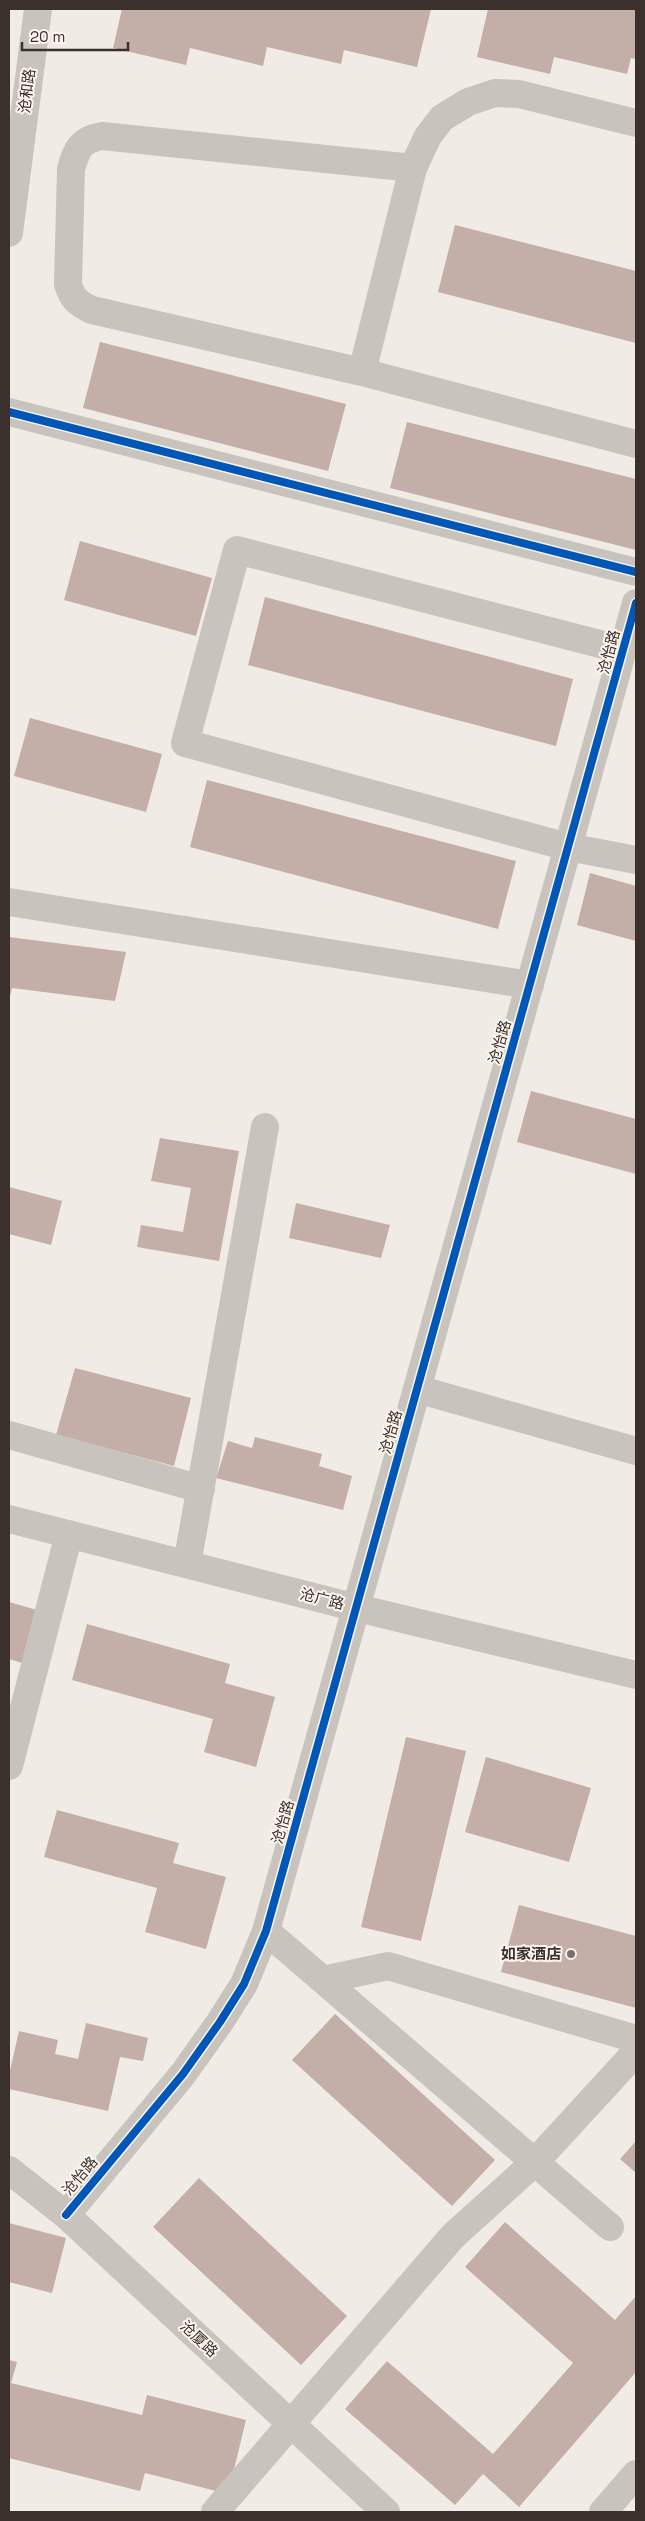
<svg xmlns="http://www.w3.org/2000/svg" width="645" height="2521" viewBox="0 0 645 2521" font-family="'Space Grotesk','Noto Sans SC',sans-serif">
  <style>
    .building { fill: #c3afa7 }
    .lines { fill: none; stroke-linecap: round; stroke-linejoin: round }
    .minor { stroke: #c9c3be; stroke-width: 28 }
    .cycleway-casing { stroke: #fbf5ee; stroke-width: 11 }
    .cycleway { stroke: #0057b8; stroke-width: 8 }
    .poi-dot { fill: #7a716c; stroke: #fbf5ee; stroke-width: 2 }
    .labels { text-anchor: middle; stroke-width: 4; stroke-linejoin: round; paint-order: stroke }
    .street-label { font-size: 15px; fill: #3b302b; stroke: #fbf5ee }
    .poi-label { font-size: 15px; font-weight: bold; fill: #3b302b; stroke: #fbf5ee; text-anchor: end }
  </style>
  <rect width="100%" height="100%" fill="#f0ebe5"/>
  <path class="building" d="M122,9H431L417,67L344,50L341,64L267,47L263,66L190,48L186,65L113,48Z
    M488,9H636V59L631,58L627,74L554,57L550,74L477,57Z
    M455,225L636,271V343L438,292Z
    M100,342L346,404L328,471L83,408Z
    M407,422L636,479V550L390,488Z
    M80,541L212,578L196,636L64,600Z
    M265,597L573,679L556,746L248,665Z
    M30,718L162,754L146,812L14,776Z
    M207,780L516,861L498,929L190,847Z
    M590,873L636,886V941L577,925Z
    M9,937L126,952L115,1001L12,988L9,1000Z
    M531,1091L636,1119V1174L517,1142Z
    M160,1138L239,1151L219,1261L137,1247L141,1225L183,1232L191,1188L151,1181Z
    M9,1187L62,1201L51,1245L9,1234Z
    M296,1203L390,1225L381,1258L289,1238Z
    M75,1368L191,1398L174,1466L56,1435Z
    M255,1437L322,1454L319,1466L352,1476L343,1510L216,1478L228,1441L252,1448Z
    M9,1602L37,1610L22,1663L9,1659Z
    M87,1624L230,1664L225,1683L275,1697L256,1767L204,1752L213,1719L72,1680Z
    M406,1737L466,1751L421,1941L361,1927Z
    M486,1757L591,1788L569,1862L465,1832Z
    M57,1810L179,1843L173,1863L226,1877L206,1949L145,1932L157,1888L44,1857Z
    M519,1905L636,1936V2008L501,1972Z
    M335,2014L495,2160L452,2206L292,2060Z
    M86,2023L148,2038L143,2061L120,2057L108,2111L9,2089V2075L19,2031L58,2040L55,2054L78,2059Z
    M636,2141V2173L620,2159Z
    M199,2178L347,2316L301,2365L153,2227Z
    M505,2222L615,2320L636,2296V2372L519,2507L483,2474L455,2505L345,2409L387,2361L493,2454L573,2363L465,2267Z
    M9,2223L66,2238L52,2293L9,2282Z
    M9,2360L17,2362L11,2383L142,2415L147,2395L246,2420L228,2494L145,2473L140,2491L9,2458Z"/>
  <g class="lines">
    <path class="minor" d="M413,168L102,136C80,140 77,149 71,169L68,284C72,299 79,304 92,310L362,372L636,444
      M9,233L38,9
      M362,372L413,168L428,136L442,118L468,102L495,93L519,94L636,123
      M9,412L636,572
      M623,650L237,550L185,743L568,847L636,860
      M9,902L530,985
      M417,1389L636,1451
      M9,1435L201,1489
      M9,1519L357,1608L636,1675
      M187,1564L265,1127
      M9,1766L69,1534
      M266,1931L610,2227
      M323,1980L388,1966L636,2039
      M9,2170L66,2215L386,2512
      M66,2215L183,2074L220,2022L244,1984L266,1931L636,603
      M215,2512L453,2236L535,2162L636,2052
      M603,2512L636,2474"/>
    <g class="cycleway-casing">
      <path id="cycleway" d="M9,412L636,572
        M66,2215L183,2074L220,2022L244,1984L266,1931L636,603"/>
    </g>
    <use href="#cycleway" class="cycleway"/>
  </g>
  <circle class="poi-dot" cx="571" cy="1954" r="5"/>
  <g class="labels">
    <g class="street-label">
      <text transform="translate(27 91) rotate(-83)" y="5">沧和路</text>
      <text transform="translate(609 652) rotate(-75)" y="5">沧怡路</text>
      <text transform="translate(500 1042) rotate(-74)" y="5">沧怡路</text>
      <text transform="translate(391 1432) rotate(-74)" y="5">沧怡路</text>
      <text transform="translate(322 1599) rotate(14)" y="5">沧广路</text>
      <text transform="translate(283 1822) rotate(-74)" y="5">沧怡路</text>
      <text transform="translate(80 2176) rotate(-50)" y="5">沧怡路</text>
      <text transform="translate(199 2339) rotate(43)" y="5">沧厦路</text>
    </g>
    <g class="poi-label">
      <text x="561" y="1959">如家酒店</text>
    </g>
  </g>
  <rect width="645" height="2521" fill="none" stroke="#3b302b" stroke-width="20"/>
  <path d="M22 42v8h106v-8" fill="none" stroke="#3b302b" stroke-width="2.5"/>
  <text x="30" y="42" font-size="15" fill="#3b302b" stroke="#fbf5ee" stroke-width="4" paint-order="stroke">20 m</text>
</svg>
